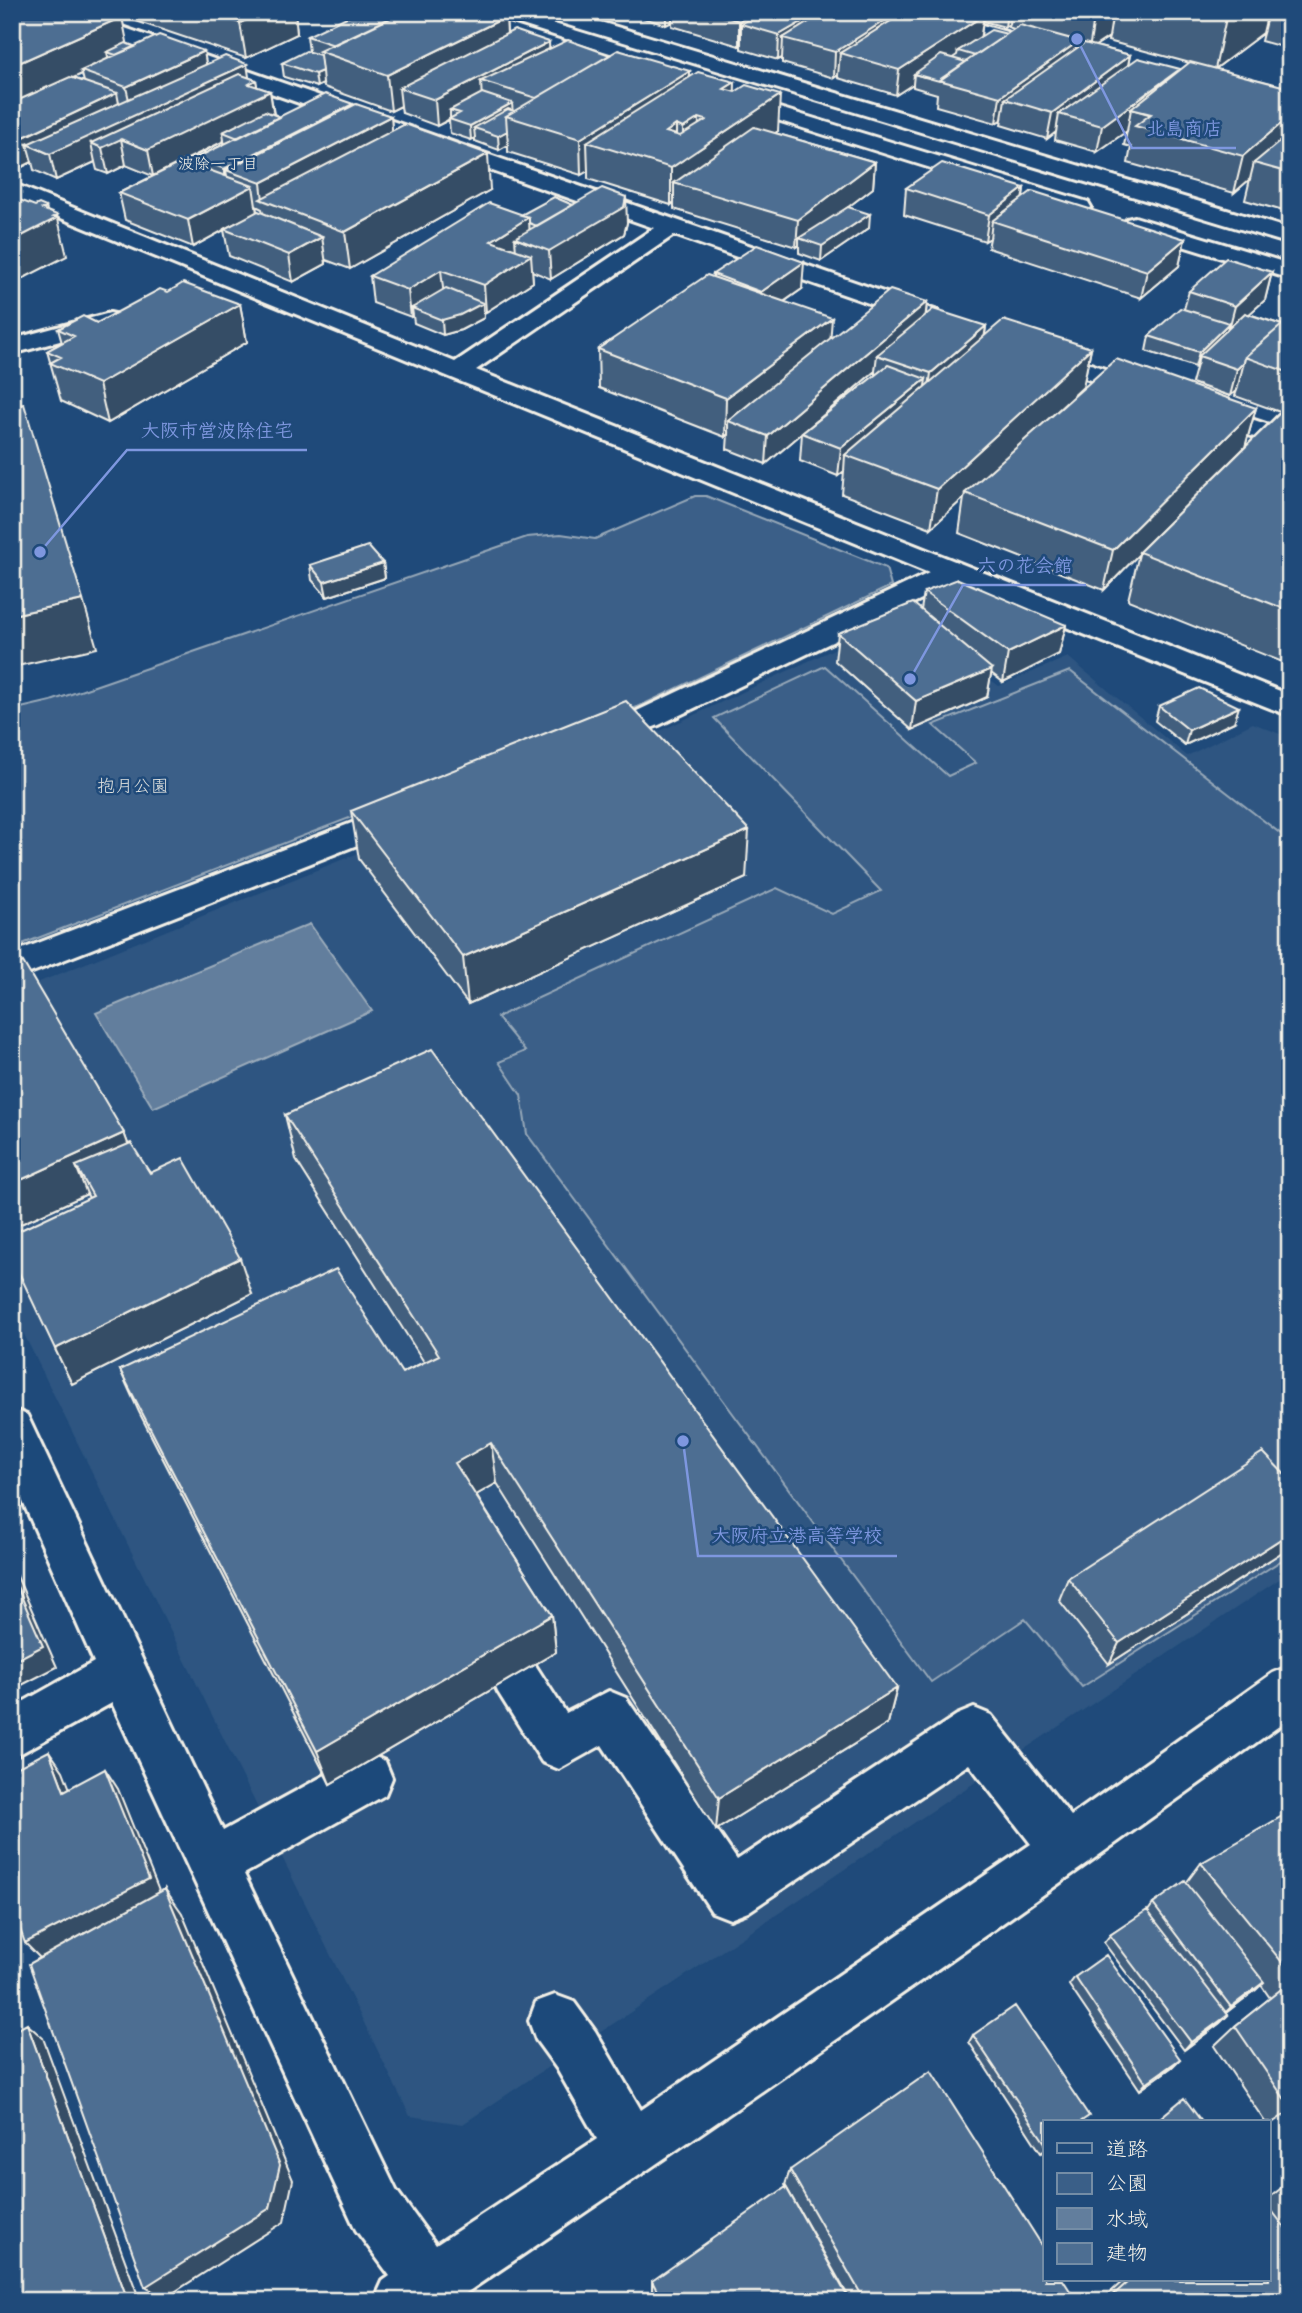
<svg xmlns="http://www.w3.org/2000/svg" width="1302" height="2313" viewBox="0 0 1302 2313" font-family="Delius,'Klee One',sans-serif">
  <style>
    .built { fill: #2d5581 }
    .green { fill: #3a5f88; stroke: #97a8b8; stroke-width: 2 }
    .water { fill: #627e9d; stroke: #9cacbb; stroke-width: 2 }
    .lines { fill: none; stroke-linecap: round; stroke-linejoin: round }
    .minor-casing { stroke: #f4f1e8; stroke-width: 6 }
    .minor { fill: #1f4a7a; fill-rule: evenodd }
    .wall { fill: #425f7e; stroke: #f4f1e8; stroke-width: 2; fill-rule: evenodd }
    .shaded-wall { fill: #364d66; stroke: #f4f1e8; stroke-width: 2 }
    .building { fill: #4d6e92; stroke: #f4f1e8; stroke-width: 2; fill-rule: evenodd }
    .labels { text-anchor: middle; stroke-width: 5; stroke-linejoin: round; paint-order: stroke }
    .far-neighbourhood-label { font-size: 16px; fill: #f4f1e8; stroke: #1f4a7a }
    .park-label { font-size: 18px; fill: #e1e2de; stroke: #1f4a7a }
    .leader { fill: none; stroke: #7e97df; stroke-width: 2.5 }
    .callout-dot { fill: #7e97df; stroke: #1f4a7a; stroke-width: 2.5 }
    .callout-label { font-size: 19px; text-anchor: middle; font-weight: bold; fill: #7e97df; stroke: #1f4a7a; stroke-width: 5; stroke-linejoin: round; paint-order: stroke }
  </style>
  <rect width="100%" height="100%" fill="#1f4a7a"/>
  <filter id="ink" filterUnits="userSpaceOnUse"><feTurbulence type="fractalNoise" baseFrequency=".0143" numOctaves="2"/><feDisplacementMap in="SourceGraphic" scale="14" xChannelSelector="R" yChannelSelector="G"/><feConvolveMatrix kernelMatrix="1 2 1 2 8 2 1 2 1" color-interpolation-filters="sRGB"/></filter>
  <g filter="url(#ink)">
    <path class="built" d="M904,616L999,686L1068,657L1187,756L1253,723L1290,738V1572L463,2124L410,2116L12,1310V993L660,731Z"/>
    <path class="green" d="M695,496H706L886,568L891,586L640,706L12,948V710L51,701L527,537L561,534L595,539Z
      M825,666L948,776L976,763L933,725L1070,671L1290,841V1555L1082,1687L1025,1619L931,1682L527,1134L521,1095L499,1062L525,1051L497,1017L777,888L832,914L881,891L714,718Z"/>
    <path class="water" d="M310,924L372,1011L153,1108L96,1013Z"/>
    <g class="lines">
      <g class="minor-casing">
        <path id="minor" d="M49,12H79L938,311L941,316L938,321L929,323L920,321L674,235L476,370L1290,695V716L955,583L659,725L607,745L596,748L585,745L580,738L585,731L637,711L929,573L12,198V183L455,362L654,228L52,16Z
          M440,12H471L613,57L616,61L613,65H599L443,16Z
          M535,12H567L1290,229V244L538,16Z
          M903,12H936L1045,43L1048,47L1045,51L1038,53L906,16Z
          M730,93L1088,202L1091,207L1088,212H1072L723,103L719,99L723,95Z
          M1135,217L1290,264V279L1127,229L1123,224L1127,219Z
          M110,313L119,315L122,320L119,325L12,354V339Z
          M1036,345L1157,387L1161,392L1157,397L1148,400L1139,397L1027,358L1023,353L1027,348Z
          M1201,402L1290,432V449L1192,416L1188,410L1192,404Z
          M404,803L416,806L420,814L416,822L12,980V953Z
          M12,1409L27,1415L223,1831L351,1761L368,1754L385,1761L392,1778L385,1795L244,1874L396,2190L436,2245L597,2139L557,2069L536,2040L529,2021L536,2002L555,1995L574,2002L595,2031L641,2110L1031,1844L969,1764L748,1912L730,1919L712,1912L602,1745L559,1769L542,1762L498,1692L491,1676L498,1660L515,1653L532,1660L566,1713L609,1691L626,1698L737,1860L957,1715L974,1708L991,1715L1071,1816L1273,1673L1290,1666V1718C1018,1915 742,2107 463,2295L466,2301H374L383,2281L390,2276L356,2230L112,1703L12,1758V1708L94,1662L12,1477Z"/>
      </g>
      <use href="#minor" class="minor"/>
    </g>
    <path class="wall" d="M12,12L135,47L204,51L206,65L256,80L257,87L270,91L274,114L280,117L353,105L391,116L392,130L490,190L350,269L326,260V264L293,282L229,256L224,230L193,247L125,220L119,193L153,176L126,165L108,174L97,170L95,162L56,180L34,170L32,162L20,168L12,165V103L16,102L12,101ZM82,74L84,82L73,78ZM224,141L225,144L196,158L198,166L185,161ZM256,206L262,209L263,213L257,211Z
      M109,12H295L297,34L246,58Z
      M623,12H1290V49L1261,41L1263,33L1215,69L1290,88V213L1245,200L1250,179L1234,193L1128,163L1131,147L1124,145L1127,131L1097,152L1055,140L1056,132L1047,139L1001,125L1002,119L996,123L936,106L937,94L913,87V84L896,95L838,78V75L834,78L782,63V58L778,60L741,49V45L739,46L672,26V22L666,25ZM983,21L1005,27L1009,24L1008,27L1014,29L1007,34L981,36ZM1109,37L1108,41L1190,63L1179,71L1128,65L1130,55L1095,46Z
      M506,17L507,34L549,42V49L611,55L690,77L735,92L778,131L775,133L875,162L873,188L848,207L869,228L821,261L799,253V245L796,247L674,209V202L671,205L588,179V171L581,175L508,152V145L499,150L475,141V138L471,140L450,133L449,120L437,126L402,113L401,106L391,111L324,87L323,84L317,87L284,77L282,63L309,52L307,36Z
      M906,188H1024L1023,198L1185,239L1179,266L1141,298L988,248L990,238L985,241L904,215Z
      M573,205L627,223L624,234L551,279L532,271L533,282L486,312H484V318L461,330L443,335L414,323L413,316L411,317L373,303L370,276L521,215Z
      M1272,272L1265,300L1249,314L1282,325L1290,318V665L1128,600L1139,554L1104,590L959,533L964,498L931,528L842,494L844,471L838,476L800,461L802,433L875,376V371L766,464L727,449L728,434L725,437L599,388L598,349L713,276V274L802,289L784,302L831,338L927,302L926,315L986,326L985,335L1091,348L1083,387L1050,418L1256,408L1245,447L1280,412L1235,396L1237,390L1230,396L1192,383L1197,365L1195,367L1146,351L1149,336L1184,309L1189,291Z
      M168,292L240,304L247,342L108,423L61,401L47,351L62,343L58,329L97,323Z
      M383,563L385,578L327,597L312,580L310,565Z
      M924,592L1066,625L1059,654L1003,682L991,673L987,697L912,730L835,661L838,633L921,610Z
      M1159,706L1234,722L1185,745L1155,721Z
      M351,811L746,878L468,1004L359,859Z
      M12,966L124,1133L128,1144L150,1173L252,1294L72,1384L55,1349L89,1198L87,1194L12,1228Z
      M285,1115L897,1688L888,1723L716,1830L497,1483L476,1495L552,1615L556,1652L330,1784L139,1412L120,1370L402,1373L424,1362L296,1160Z
      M1290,1480V1547L1109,1664L1059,1600L1068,1578Z
      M1290,1823V2111L1269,2125V2122H1265L1214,2046L1235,2026L1270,1998L1261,1985L1226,2013L1228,2015L1220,2023L1184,2050L1104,1943L1110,1935L1148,1911L1153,1904L1186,1883L1201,1863Z
      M1075,1977L1180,2059L1172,2067L1140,2090L1069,1985Z
      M973,2035L1045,2122V2150L1041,2153L969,2042Z
      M790,2170L1074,2301H851L785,2185Z
      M1290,2181V2301H1101L1124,2280H1269V2198Z
      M652,2281L850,2301H656L652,2293Z"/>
    <path class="shaded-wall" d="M262,12H295L297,34L246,58L240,23Z
      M666,12H672V22L666,25Z
      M756,12H799L741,24V45L739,46V21Z
      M819,12H844L783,38L782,58L778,60L779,35Z
      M898,12H920L840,53L838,75L834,78L835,52Z
      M1007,12H1010L1009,24L1005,27Z
      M1095,12H1113L1109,37L1089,50Z
      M1234,12H1268L1263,33L1215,69L1226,18Z
      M984,15L980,40L958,51L957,55L924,77L914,74L913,84L896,95L899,70Z
      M122,17L129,52H107L109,61L81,71L82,74L18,103L12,80V66Z
      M506,17L508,52L399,88L401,106L391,111L387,75Z
      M1079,41L1075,67L1005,99L1002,119L996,123L1000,97Z
      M549,42L550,67L481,81L482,102L460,113L450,110V119L437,126L435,100Z
      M204,51L208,76L132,113L126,87Z
      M1130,55L1125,81L1059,114L1056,132L1047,139L1052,113Z
      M247,64L250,83L256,80L259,97L270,91L274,117L223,132L224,141L153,176L148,150L121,139L126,165L108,174L102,148L91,143L95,162L56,180L50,154L27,144L32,162L20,168L13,142L117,93L122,119Z
      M1180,69L1149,114L1131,109L1127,131L1097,152L1102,126Z
      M322,71L323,84L317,87L315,74Z
      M690,71L689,107L587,142L588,171L581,175L580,139Z
      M735,82L734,118L724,89Z
      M780,95L778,131L694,189L674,183V202L671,205V168L683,160V128L699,118L698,150Z
      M512,103L513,116H506L474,128L475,138L471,140L470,126Z
      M353,104L356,129L226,170L230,194L229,195L224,169Z
      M391,116L393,142L263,200L261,183Z
      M1290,116V143L1254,163L1250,179L1234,193L1243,156Z
      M676,125V162L666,132Z
      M507,131L508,145L499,150L498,136Z
      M488,154L490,190L350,269L345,232Z
      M875,162L873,188L805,240L799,238V245L796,247L798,220Z
      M253,186L257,213L224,229V230L193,247L188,220Z
      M1024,188L1020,215L992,221L990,238L985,241L989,215Z
      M626,197L627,223L624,234L551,279L549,251Z
      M46,207L50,222L53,217L57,215L67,256L12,284V241L42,209Z
      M870,214L869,228L821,261L822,246Z
      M529,217L530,244L515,238L516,253L491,241Z
      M322,237L326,264L293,282L289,255Z
      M1185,239L1179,266L1141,298L1147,271Z
      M531,255L533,282L486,312L484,285Z
      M804,262L802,289L759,319L761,292Z
      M441,270L444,297L412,308L413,316L411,317L408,290Z
      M1272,272L1265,300L1228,333L1235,306Z
      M927,302L924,330L877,355L875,371L766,464L768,436Z
      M483,303L484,318L461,330L443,335L442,320Z
      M240,304L247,342L108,423L99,384Z
      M832,318L829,357L728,421V434L725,437L726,398Z
      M1229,323L1225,338L1199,356L1197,365L1195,367L1199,352Z
      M986,326L982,354L927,401L931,373Z
      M1091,348L1083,387L968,494L965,493L964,498L931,528L937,489Z
      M1244,362L1237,390L1230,396L1237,369Z
      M926,379L922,407L845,455L844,471L838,476L841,448Z
      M1256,408L1245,447L1139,552V554L1104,590L1113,550Z
      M383,563L385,578L327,597L324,582Z
      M83,600L97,648L13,667L12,615Z
      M1066,625L1059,654L1003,682L1008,653Z
      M992,669L987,697L912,730L916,701Z
      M1239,707L1234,722L1185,745L1189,730Z
      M749,830L746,878L468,1004L463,957Z
      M124,1133L138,1170L76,1166L87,1194L12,1228V1184Z
      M240,1258L252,1294L72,1384L55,1349Z
      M491,1443L497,1483L462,1503L455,1463Z
      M1290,1533V1547L1109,1664L1119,1643Z
      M12,1565L57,1667L12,1690Z
      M552,1615L556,1652L330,1784L317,1751Z
      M897,1688L888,1723L716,1830L719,1798Z
      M49,1751L63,1771L78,1810L64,1791Z
      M105,1769L118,1789L161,1896L41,1959L25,1943Z
      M165,1889L182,1913L293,2180L284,2222L165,2298L145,2287Z
      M12,1953L18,1967L12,1970Z
      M1264,1982L1256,1990L1224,2014L1231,2007Z
      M1228,2015L1220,2023L1184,2050L1191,2042Z
      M27,2024L43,2038L140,2301H128Z
      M1180,2059L1172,2067L1140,2090L1146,2083Z"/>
    <path class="building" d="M12,12H106L122,17L12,66Z
      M207,12H264L240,23Z
      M357,12H403L334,45L307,36Z
      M403,12H490L506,17L387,75L319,51Z
      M709,12H756L739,21Z
      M762,12H819L779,35L741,24Z
      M825,12H898L835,52L783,38Z
      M905,12H974L984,15L899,70L840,53Z
      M1203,12H1234L1226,18Z
      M1020,25L1079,41L1000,97L939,80Z
      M514,30L549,42L435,100L399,88Z
      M991,30L1007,34L975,56L958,51Z
      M159,35L204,51L126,87L81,71Z
      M568,40L610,55L536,98L481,81Z
      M126,43L135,47L116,55L107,52Z
      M1084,43L1130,55L1052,113L1005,99Z
      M618,50L690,71L580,139L506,116Z
      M306,51L320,55L322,71L315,74L282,63Z
      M941,55L966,62L939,81L914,74Z
      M225,56L247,64L50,154L27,144Z
      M1138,58L1180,69L1102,126L1059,114Z
      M1190,62L1290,88V116L1243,156L1135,126L1151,114L1131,109Z
      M698,72L735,82L724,89L735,92L746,85L780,95L671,168L587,142ZM699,118L706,120L680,136L666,132L676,125L683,128Z
      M239,74L256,80L249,84L270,91L148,150L121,139L102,148L91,143Z
      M70,77L117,93L13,142L12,141V103Z
      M482,93L512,103L470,126L449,119L460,113L450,110Z
      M325,94L353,104L224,169L196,158Z
      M356,104L391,116L261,183L226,170Z
      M508,109L514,111L506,116L507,131L498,136L474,128Z
      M265,111L280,117L238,138L223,132Z
      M405,124L488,154L345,232L260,199Z
      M754,127L875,162L798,220L674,183Z
      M1290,133V173L1254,163Z
      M184,161L253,186L188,220L119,193Z
      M942,163L1024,188L989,215L906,188Z
      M602,188L626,197L624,207L549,251L515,238Z
      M1032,191L1185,239L1147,271L992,221Z
      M12,197L35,206L39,204L46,207L42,209L57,215L53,217L57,218L12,241Z
      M554,197L573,205L537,226L529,223V217L521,215Z
      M489,203L529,217L491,241L531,255L484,285L441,270L408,290L370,276Z
      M848,207L870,214L822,246L799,238Z
      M258,211L322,237L289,255L224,229Z
      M757,245L804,262L761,292L713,274Z
      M1226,258L1272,272L1235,306L1189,291Z
      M707,275L832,318L726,398L598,349Z
      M183,283L240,304L99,384L50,363L61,357L47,351L74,336L58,329L83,316L97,323L160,289L168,292Z
      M446,288L483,303L460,315L442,320L412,308Z
      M890,290L927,302L768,436L728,421Z
      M1180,308L1229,323L1199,352L1149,336Z
      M933,309L986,326L931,373L877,355Z
      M1245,313L1282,325L1245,357L1244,362L1237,369L1199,356Z
      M1290,318V373L1245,357Z
      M1003,320L1091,348L937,489L845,455Z
      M1116,359L1256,408L1113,550L965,493Z
      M888,365L926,379L841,448L802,433Z
      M24,404L83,600L12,615V406Z
      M1286,407L1290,408V611L1139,552Z
      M368,546L383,563L324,582L310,565Z
      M958,579L1066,625L1008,653L924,592Z
      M913,603L992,669L916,701L838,633Z
      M1199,688L1239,707L1189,730L1159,706Z
      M626,701L749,830L463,957L351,811Z
      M23,962L124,1133L12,1184V966Z
      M432,1049L897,1688L719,1798L491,1443L455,1463L552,1615L317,1751L120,1370L336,1269L402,1373L439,1355L285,1115Z
      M131,1143L150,1173L183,1158L240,1258L55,1349L12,1258V1234L93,1196L76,1166Z
      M1263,1452L1290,1480V1533L1119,1643L1068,1578Z
      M12,1575L43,1646L12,1662Z
      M49,1751L64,1791L105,1769L149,1879L25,1943L12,1906V1770Z
      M1284,1815L1290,1823V1972L1201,1863Z
      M1185,1881L1264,1982L1231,2007L1153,1904Z
      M165,1889L280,2165L270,2208L145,2287L29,1964Z
      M1147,1910L1228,2015L1191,2042L1110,1935Z
      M1106,1955L1180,2059L1146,2083L1075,1977Z
      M1290,1982V2107L1235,2026Z
      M1015,2006L1089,2116L1080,2122H1045V2143L973,2035Z
      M27,2024L128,2301H12V2032Z
      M931,2071L1045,2250V2280H1063L1076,2300L1074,2301H865L790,2170Z
      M1184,2098L1202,2122H1155Z
      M1290,2186V2203L1281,2193Z
      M786,2187L850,2301H662L652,2281Z
      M1269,2207L1290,2234V2301H1111L1109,2299L1130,2280H1269Z"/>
  </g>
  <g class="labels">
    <g class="far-neighbourhood-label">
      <text x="218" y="169">波除一丁目</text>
    </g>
    <g class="park-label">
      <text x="133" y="792">抱月公園</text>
    </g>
  </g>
  <path class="leader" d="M1077 39L1132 148H1236M40 552L127 450H307M910 679L963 585H1086M683 1441L698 1556H897"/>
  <g class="callout-dot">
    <circle cx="1077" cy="39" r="7"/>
    <circle cx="40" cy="552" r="7"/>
    <circle cx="910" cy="679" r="7"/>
    <circle cx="683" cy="1441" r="7"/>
  </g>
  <g class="callout-label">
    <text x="1184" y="135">北島商店</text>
    <text x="217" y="437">大阪市営波除住宅</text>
    <text x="1025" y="572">六の花会館</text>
    <text x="797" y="1542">大阪府立港高等学校</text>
  </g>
  <rect width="1302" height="2313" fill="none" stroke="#1f4a7a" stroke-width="42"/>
  <rect x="21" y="21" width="1260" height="2271" fill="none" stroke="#f4f1e8" stroke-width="2.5" filter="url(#ink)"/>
  <rect x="1043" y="2120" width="228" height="161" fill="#1f4a7a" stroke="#748da6" stroke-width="2"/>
  <rect x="1057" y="2143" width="35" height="10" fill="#1f4a7a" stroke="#748da6" stroke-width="2"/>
  <text x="1106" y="2156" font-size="21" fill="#f4f1e8">道路</text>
  <rect x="1057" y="2173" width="35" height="21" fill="#3a5f88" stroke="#748da6" stroke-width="2"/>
  <text x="1106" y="2190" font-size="21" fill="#f4f1e8">公園</text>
  <rect x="1057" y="2208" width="35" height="21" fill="#627e9d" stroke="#748da6" stroke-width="2"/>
  <text x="1106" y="2226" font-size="21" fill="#f4f1e8">水域</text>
  <rect x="1057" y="2243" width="35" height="21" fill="#4d6e92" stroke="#748da6" stroke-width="2"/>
  <text x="1106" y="2260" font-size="21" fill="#f4f1e8">建物</text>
</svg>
